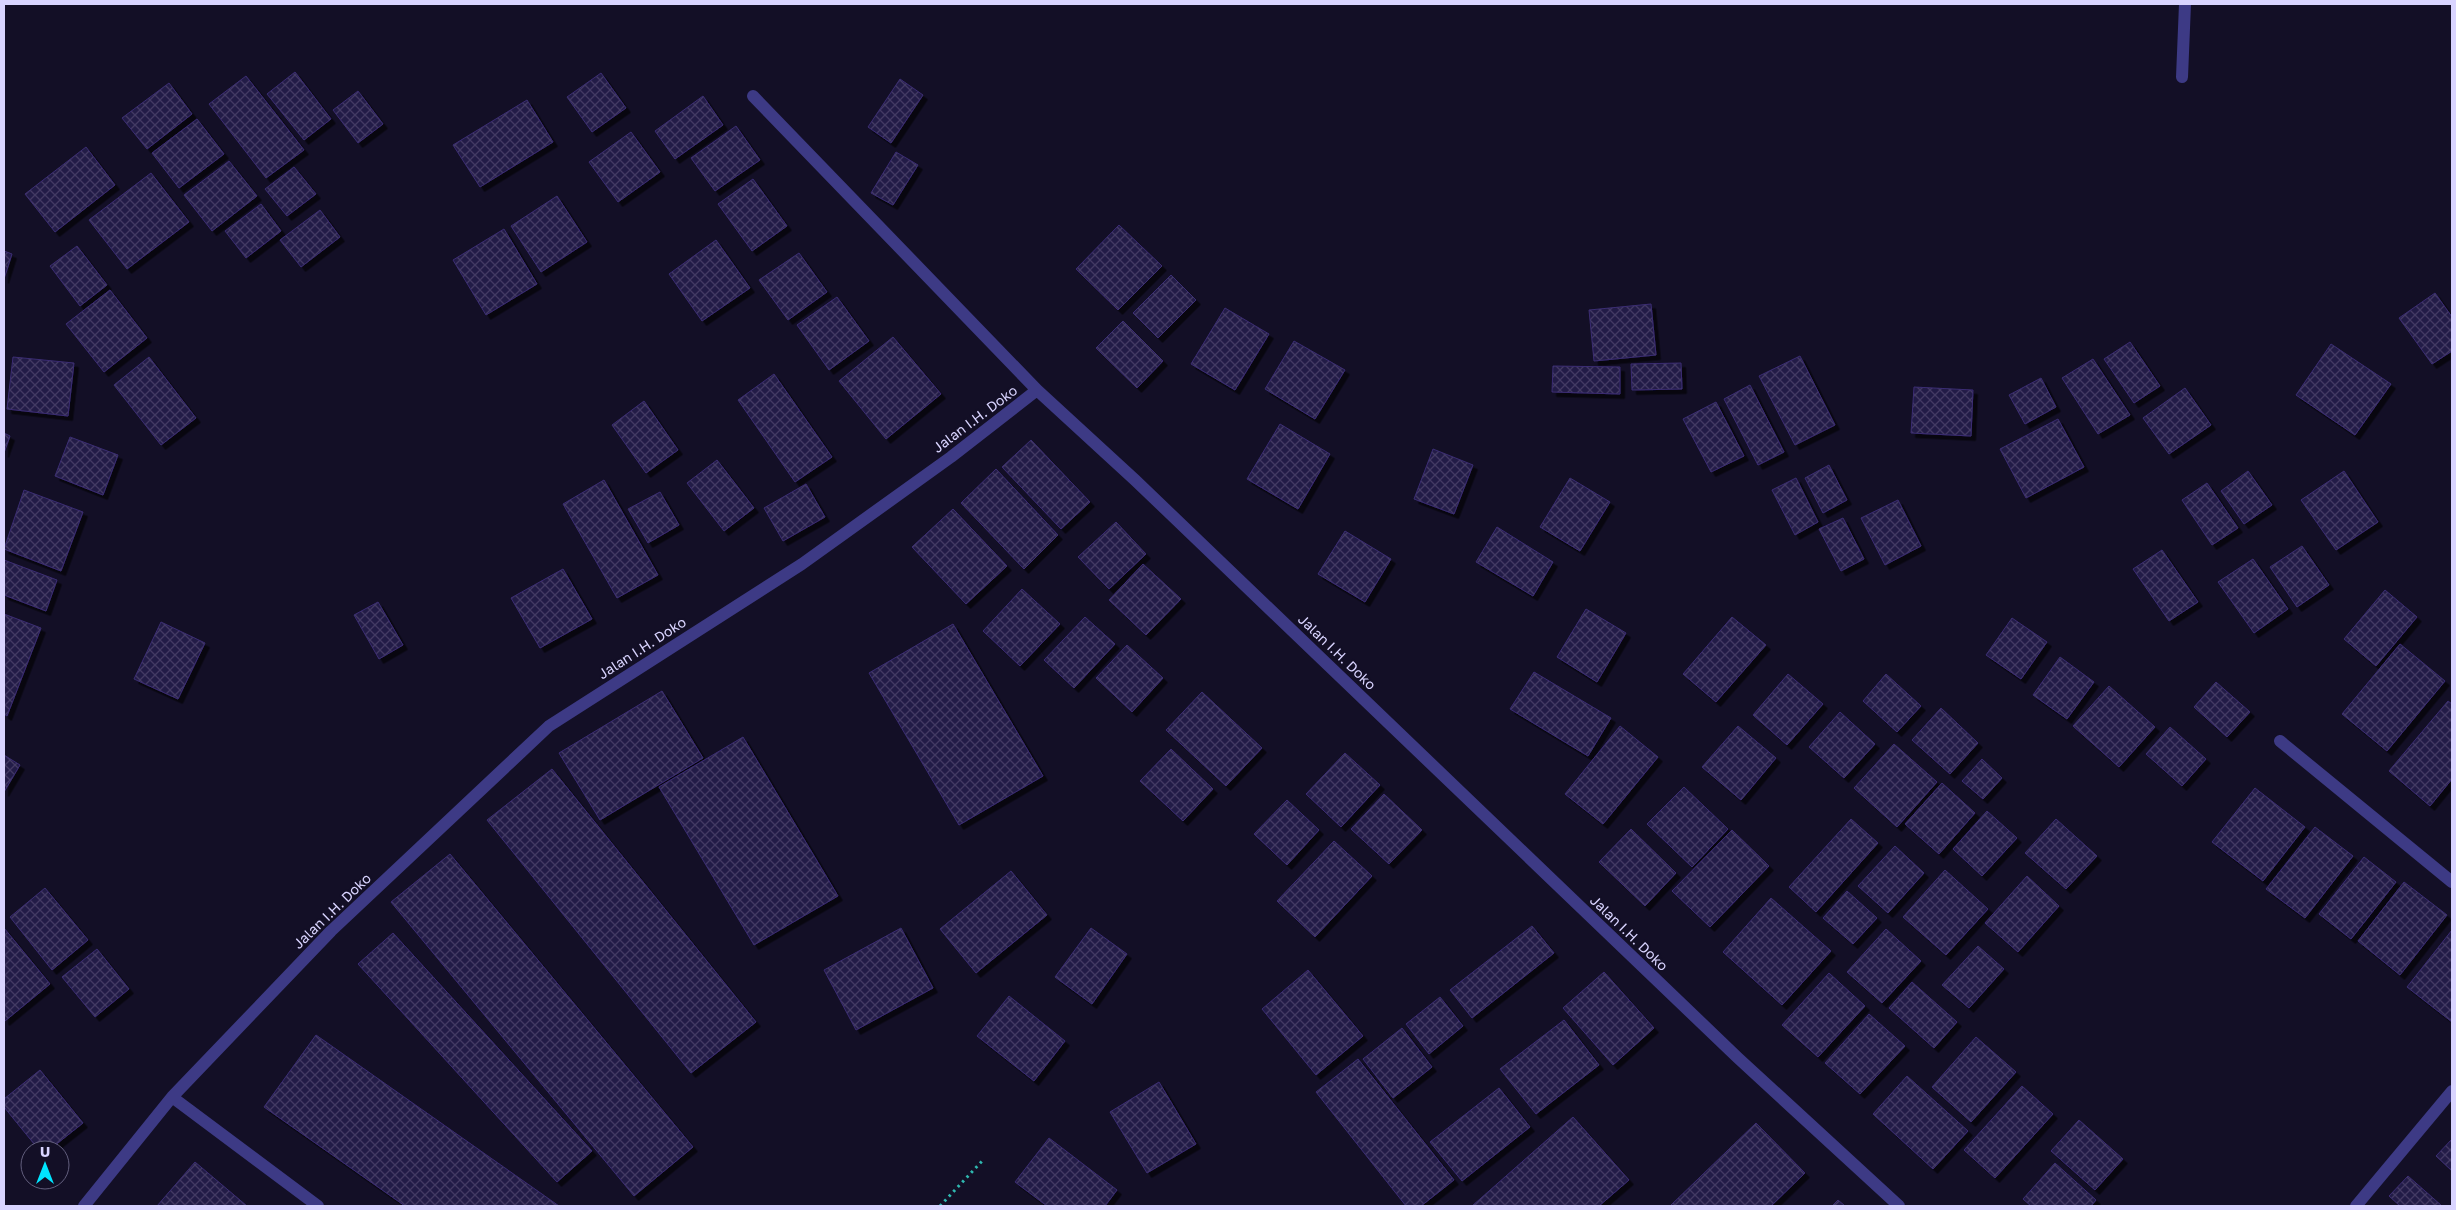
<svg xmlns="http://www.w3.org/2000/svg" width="2456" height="1210" viewBox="0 0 2456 1210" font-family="'Golos Text',sans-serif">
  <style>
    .building { fill: url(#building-cross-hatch); stroke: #3b2d73; filter: url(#shadow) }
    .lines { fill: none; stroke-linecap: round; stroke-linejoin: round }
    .path { stroke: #2fb8b0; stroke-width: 3; stroke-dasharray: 2.5 4; stroke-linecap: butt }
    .service { stroke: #3d3a85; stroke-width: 12 }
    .minor { stroke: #3d3a85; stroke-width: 12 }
    .labels { text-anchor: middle; stroke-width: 4; stroke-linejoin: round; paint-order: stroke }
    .street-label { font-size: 14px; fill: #d9d4ff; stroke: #130f26 }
  </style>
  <defs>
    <pattern id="building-cross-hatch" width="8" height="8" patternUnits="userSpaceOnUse" patternTransform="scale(1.25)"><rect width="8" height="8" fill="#241b47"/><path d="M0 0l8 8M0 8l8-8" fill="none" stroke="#433b63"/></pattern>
    <filter id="shadow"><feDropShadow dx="4.5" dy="4.5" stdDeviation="0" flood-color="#0009"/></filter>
  </defs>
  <rect width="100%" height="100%" fill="#130f26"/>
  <path class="building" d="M295,72L331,119L304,140L267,94Z
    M601,73L626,108L592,132L567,97Z
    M246,76L304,150L266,178L209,104Z
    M900,79L923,95L891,143L868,127Z
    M169,83L192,114L147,149L122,118Z
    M358,91L383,124L358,143L333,110Z
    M703,96L723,125L675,159L655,131Z
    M527,100L553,142L480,187L453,145Z
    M197,119L224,154L179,188L152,153Z
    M736,126L760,160L715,191L691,158Z
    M631,132L660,172L618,202L589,162Z
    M86,147L115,185L55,232L25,194Z
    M896,152L918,165L893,205L871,193Z
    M229,161L257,196L212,231L184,195Z
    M294,167L316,194L287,216L265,189Z
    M151,173L189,222L127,269L89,220Z
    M753,179L787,226L752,251L718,204Z
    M557,196L587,242L541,272L511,226Z
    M261,204L281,231L246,258L225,231Z
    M320,210L340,237L301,267L280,240Z
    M1119,225L1162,266L1118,310L1076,269Z
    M504,229L537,284L486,315L453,260Z
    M716,240L750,288L702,321L669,274Z
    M77,246L107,285L80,306L50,266Z
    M4,251L12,254L4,279Z
    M799,253L827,292L788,320L759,280Z
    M1171,275L1196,300L1158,338L1133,313Z
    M110,290L147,338L104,372L66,324Z
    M2435,293L2452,317V351L2432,364L2399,318Z
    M837,297L869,341L829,370L797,325Z
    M1651,304L1656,355L1594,361L1589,310Z
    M1225,308L1269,334L1235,390L1191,364Z
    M1123,321L1163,361L1137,388L1096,348Z
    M893,337L941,394L886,439L839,381Z
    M1294,341L1345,370L1315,419L1265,389Z
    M2130,342L2160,386L2134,403L2104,359Z
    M2331,344L2391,384L2355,435L2296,395Z
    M1800,356L1835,425L1795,445L1759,376Z
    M13,357L74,363L68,416L7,409Z
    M149,357L196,418L161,445L114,385Z
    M2093,359L2130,415L2098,434L2062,378Z
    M1681,363L1682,389L1632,390L1631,364Z
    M1553,366L1620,367V394L1552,392Z
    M774,374L832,457L795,482L738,400Z
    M2041,378L2056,407L2025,424L2009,395Z
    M1750,385L1784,452L1758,465L1724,399Z
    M1914,387L1973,390L1971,436L1911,433Z
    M2185,388L2211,425L2169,454L2143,418Z
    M644,401L678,450L646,473L612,425Z
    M1716,402L1744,456L1711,472L1683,419Z
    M2058,419L2084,467L2026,498L2000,449Z
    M1280,424L1330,454L1298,509L1247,479Z
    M4,433L10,436L4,453Z
    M70,437L118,455L103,495L55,476Z
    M1031,440L1090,502L1061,529L1002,467Z
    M1433,449L1473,465L1454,514L1414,499Z
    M717,460L754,508L724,531L687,483Z
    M1829,465L1847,500L1823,513L1805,478Z
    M996,469L1058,535L1024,569L961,503Z
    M2248,471L2272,505L2244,524L2221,491Z
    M2344,471L2378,522L2336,550L2301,500Z
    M1570,478L1610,502L1580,551L1540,527Z
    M1796,478L1818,522L1795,535L1772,490Z
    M604,480L658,575L617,598L563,504Z
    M2207,483L2238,528L2212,545L2182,500Z
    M806,484L825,517L783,541L764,508Z
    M24,490L83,512L61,571L4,549Z
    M660,492L679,525L648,543L628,509Z
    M1898,500L1921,546L1885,565L1861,518Z
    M953,509L1007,566L966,604L912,547Z
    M1843,518L1864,559L1841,571L1819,529Z
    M1116,522L1146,554L1109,589L1078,557Z
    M1497,527L1553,562L1533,596L1476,562Z
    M1345,531L1391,559L1365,602L1318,574Z
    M2302,546L2329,585L2297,607L2270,567Z
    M2162,550L2198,602L2169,621L2133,569Z
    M2253,559L2288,609L2254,633L2218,582Z
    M4,560L57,580L46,611L4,595Z
    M1143,564L1181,599L1146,635L1109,600Z
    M563,569L592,619L540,648L511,598Z
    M1022,589L1060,624L1020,666L983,631Z
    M2385,590L2417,617L2376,666L2344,639Z
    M378,602L403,645L379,659L354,615Z
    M1586,609L1626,633L1597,682L1557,657Z
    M4,614L41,628L7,716L4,714Z
    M1085,617L1115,644L1074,688L1044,660Z
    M1732,617L1766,645L1716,702L1683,674Z
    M2012,618L2047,642L2021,679L1986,655Z
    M161,622L205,643L178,699L134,679Z
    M953,624L1043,776L959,825L869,673Z
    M2400,644L2445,681L2387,751L2342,714Z
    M1127,645L1163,678L1132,712L1096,678Z
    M2060,657L2094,682L2067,719L2033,695Z
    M1534,672L1611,718L1588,756L1510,709Z
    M1788,674L1823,704L1787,745L1753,715Z
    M1886,674L1921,706L1897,732L1863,701Z
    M2216,682L2250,712L2227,737L2194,707Z
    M2109,686L2155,727L2119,767L2073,726Z
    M662,691L703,758L600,820L559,753Z
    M1202,692L1262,748L1226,786L1166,730Z
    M2448,701L2452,704V779L2430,806L2389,771Z
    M1941,708L1978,743L1950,774L1912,740Z
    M1840,712L1875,744L1844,778L1809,747Z
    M1620,726L1658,757L1603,824L1565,794Z
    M1738,726L1776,758L1741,800L1702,767Z
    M2170,727L2206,759L2182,786L2146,754Z
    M743,737L838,896L754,945L659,787Z
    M1894,744L1937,782L1897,827L1854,788Z
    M1171,749L1213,789L1183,821L1140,781Z
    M1345,753L1380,785L1341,827L1306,794Z
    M4,755L20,765L4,792Z
    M1982,759L2002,778L1983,799L1962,781Z
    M552,769L756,1022L691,1073L487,820Z
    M1942,783L1975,813L1939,854L1905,824Z
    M1684,787L1728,829L1692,867L1647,824Z
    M2255,788L2305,827L2263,881L2212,842Z
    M1384,794L1422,830L1389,864L1351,829Z
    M1287,800L1319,830L1287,865L1254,834Z
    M1987,811L2017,838L1982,876L1953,849Z
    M1851,819L1878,843L1816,912L1789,887Z
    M2056,819L2097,856L2066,889L2025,853Z
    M2315,827L2353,856L2305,918L2266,889Z
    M1631,829L1676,873L1645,906L1599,862Z
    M1732,830L1769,866L1710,927L1672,891Z
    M1334,841L1372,876L1315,937L1277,901Z
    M1895,846L1924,873L1888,913L1858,886Z
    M450,854L693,1147L634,1196L391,902Z
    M2364,857L2396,882L2351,939L2319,914Z
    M1945,870L1988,909L1946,955L1903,917Z
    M1011,871L1047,915L976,973L940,929Z
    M2027,876L2059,906L2018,952L1985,923Z
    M2404,882L2447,915L2400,975L2358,941Z
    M45,888L88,940L52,970L10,917Z
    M1847,891L1877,918L1853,944L1823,918Z
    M1771,898L1831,951L1782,1005L1723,952Z
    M1532,926L1554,953L1472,1018L1450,990Z
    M4,928L50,984L5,1021L4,1020Z
    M901,928L933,988L856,1030L824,970Z
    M1091,928L1127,954L1092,1004L1055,977Z
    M1886,929L1921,961L1882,1003L1847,972Z
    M2452,930V1022L2407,987Z
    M393,933L592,1151L557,1182L358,964Z
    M1978,946L2004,969L1969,1008L1942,985Z
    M97,949L129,989L95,1017L62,977Z
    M1308,970L1363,1036L1316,1075L1262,1009Z
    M1604,972L1654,1028L1613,1065L1563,1008Z
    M1829,973L1865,1006L1818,1057L1782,1025Z
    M1912,982L1957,1022L1934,1048L1889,1008Z
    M1009,996L1065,1041L1034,1081L977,1036Z
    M1440,997L1463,1026L1429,1054L1406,1024Z
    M1869,1014L1905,1046L1860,1094L1825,1063Z
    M1564,1020L1599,1065L1536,1114L1500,1069Z
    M1402,1028L1432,1067L1393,1098L1363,1059Z
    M316,1035L559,1206H405L264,1107Z
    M1976,1037L2016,1072L1971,1122L1932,1087Z
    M1358,1059L1454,1180L1421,1206H1406L1316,1092Z
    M40,1070L83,1123L49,1150H39L4,1107V1099Z
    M1907,1076L1968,1131L1933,1169L1873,1114Z
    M1159,1082L1196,1144L1147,1173L1110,1112Z
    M2022,1086L2053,1114L1995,1178L1964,1150Z
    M1499,1088L1530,1127L1462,1181L1430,1142Z
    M1573,1117L1629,1180L1599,1206H1472Z
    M2079,1120L2123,1159L2095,1190L2051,1151Z
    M1756,1123L1805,1173L1771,1206H1670Z
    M1049,1138L1117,1190L1105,1206H1047L1015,1182Z
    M2452,1139V1171L2436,1156Z
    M195,1162L247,1206H157Z
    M2055,1163L2096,1200L2091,1206H2031L2023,1199Z
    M2408,1176L2442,1206H2400L2389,1196Z
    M1838,1200L1845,1206H1832Z"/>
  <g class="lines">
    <path class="path" d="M940,1206L984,1159"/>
    <path class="service" d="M2182,77L2185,4"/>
    <path class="minor" d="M753,96L1037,390
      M2280,741L2452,882
      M172,1097L318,1206
      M84,1206L172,1097L331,931L549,726L802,564L951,457L1037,390L1135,480L1738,1058L1899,1206
      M2356,1206L2452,1091"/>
  </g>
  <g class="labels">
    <g class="street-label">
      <text transform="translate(975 419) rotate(-37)" y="5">Jalan I.H. Doko</text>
      <text transform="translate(642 648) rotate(-33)" y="5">Jalan I.H. Doko</text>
      <text transform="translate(1337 652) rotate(44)" y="5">Jalan I.H. Doko</text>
      <text transform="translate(332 911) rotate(-44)" y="5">Jalan I.H. Doko</text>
      <text transform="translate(1629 933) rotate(44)" y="5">Jalan I.H. Doko</text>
    </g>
  </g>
  <rect width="2456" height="1210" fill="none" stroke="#d9d4ff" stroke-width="10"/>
  <g transform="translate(45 1165)"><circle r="24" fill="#130f26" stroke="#625e7d"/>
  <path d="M0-4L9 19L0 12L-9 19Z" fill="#00e5ff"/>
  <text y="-8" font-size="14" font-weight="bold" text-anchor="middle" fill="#d9d4ff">U</text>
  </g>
</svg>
